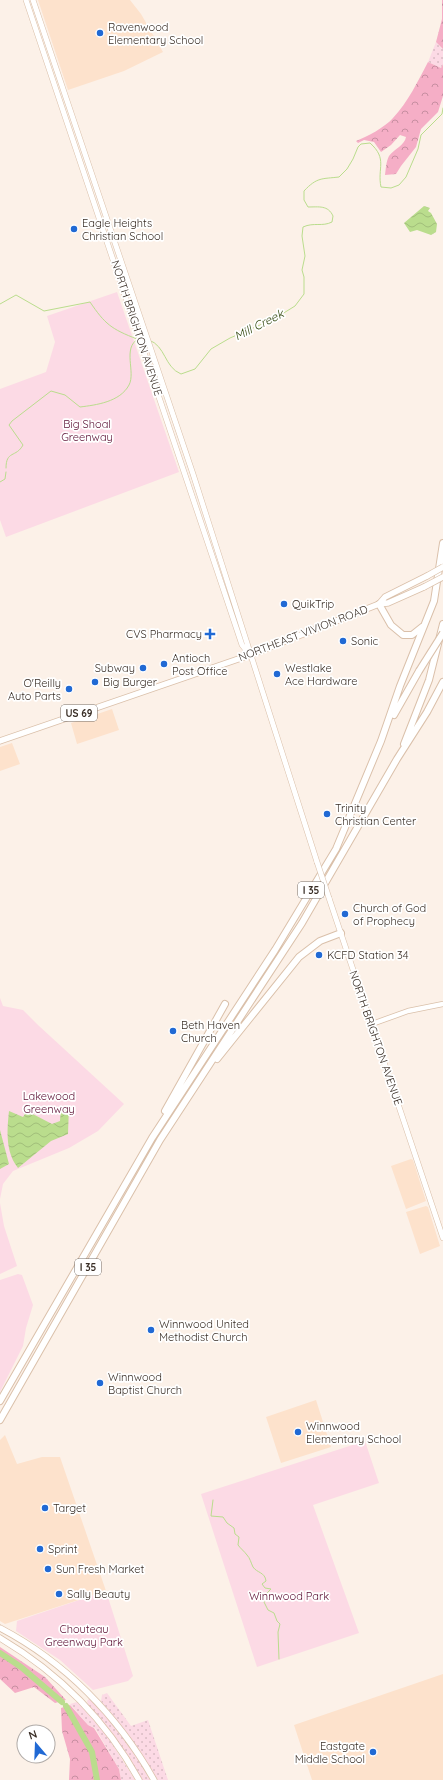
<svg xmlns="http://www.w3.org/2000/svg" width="443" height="1780" viewBox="0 0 443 1780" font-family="Quicksand,sans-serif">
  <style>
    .built { fill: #fde2cc }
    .grass { fill: url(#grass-dots) }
    .forest { fill: url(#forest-crowns) }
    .green { fill: #fcdae5 }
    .water { fill: url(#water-waves) }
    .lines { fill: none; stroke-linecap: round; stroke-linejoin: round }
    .stream { stroke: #badd8d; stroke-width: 1 }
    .river { stroke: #badd8d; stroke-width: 6 }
    .tertiary-casing { stroke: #dac0aa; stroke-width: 6 }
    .secondary-casing { stroke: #dac0aa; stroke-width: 6 }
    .primary-casing { stroke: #dac0aa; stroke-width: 7 }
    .motorway-casing { stroke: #dac0aa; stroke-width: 8 }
    .tertiary { stroke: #fff; stroke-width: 4.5 }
    .secondary { stroke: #fff; stroke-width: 5 }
    .primary { stroke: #fff; stroke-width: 5.5 }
    .motorway { stroke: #fff; stroke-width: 6 }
    .secondary-bridge-casing { stroke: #dac0aa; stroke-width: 6; stroke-linecap: butt }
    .primary-bridge-casing { stroke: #dac0aa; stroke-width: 7; stroke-linecap: butt }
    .motorway-bridge-casing { stroke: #dac0aa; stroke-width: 8; stroke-linecap: butt }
    .secondary-bridge { stroke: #fff; stroke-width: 5 }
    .primary-bridge { stroke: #fff; stroke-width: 5.5 }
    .motorway-bridge { stroke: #fff; stroke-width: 6 }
    .poi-dot { fill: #2069d4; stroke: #fff; stroke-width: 1.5 }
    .labels { text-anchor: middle; stroke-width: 3.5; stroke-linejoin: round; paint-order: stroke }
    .shield { fill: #fff; stroke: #746d67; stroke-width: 1 }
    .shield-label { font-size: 10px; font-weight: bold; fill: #392e26 }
    .poi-label { font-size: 11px; fill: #392e26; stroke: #fff; text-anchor: start }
    .street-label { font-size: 11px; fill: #392e26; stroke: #fff }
    .park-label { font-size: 11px; fill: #5c1034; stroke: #fff }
    .water-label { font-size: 12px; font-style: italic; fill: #344910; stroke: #fff }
  </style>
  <defs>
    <pattern id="grass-dots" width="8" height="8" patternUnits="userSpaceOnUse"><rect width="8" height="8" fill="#fcdae5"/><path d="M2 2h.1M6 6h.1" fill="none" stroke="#d9bbc4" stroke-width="1.8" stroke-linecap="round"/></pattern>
    <pattern id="forest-crowns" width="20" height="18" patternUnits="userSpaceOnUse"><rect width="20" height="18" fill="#f5aec6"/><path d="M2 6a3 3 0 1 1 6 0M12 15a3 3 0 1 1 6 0" fill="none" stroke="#c78ea1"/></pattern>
    <pattern id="water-waves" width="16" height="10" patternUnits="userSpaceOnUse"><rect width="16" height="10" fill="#badd8d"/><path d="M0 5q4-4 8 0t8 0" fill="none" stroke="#a1be7a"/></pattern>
  </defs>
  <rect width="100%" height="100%" fill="#fcf1e8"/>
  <path class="built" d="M38,0H130L141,14L163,52L124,71L68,90Z
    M112,709L119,730L77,744L71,723Z
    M12,743L20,764L0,771V747Z
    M411,1159L413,1160L426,1201L406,1209L391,1166Z
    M426,1206L428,1207L440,1246L420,1254L406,1212Z
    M316,1400L331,1447L281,1463L266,1417Z
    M5,1435L17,1464L42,1457H60L106,1591L5,1624L0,1621V1440Z
    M443,1674V1780H312L294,1725Z"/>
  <path class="grass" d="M436,42L442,49L443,47V64L441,68L428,62Z
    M107,1693L131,1726L148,1720L168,1780H156L132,1740L101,1701L102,1695Z
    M89,1699H92C115,1724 134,1750 150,1780H141L104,1723L88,1705L87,1701Z
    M77,1702L83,1707L106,1734L135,1780H121L119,1769L95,1728L88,1725L70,1704Z"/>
  <path class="forest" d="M442,0H443V49L436,42L442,19Z
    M428,62L441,68L443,64V96L438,112L421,129L416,147L401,166L396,174L385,175C386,168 386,162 389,156C394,149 405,145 406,137L400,135L391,145L381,152L374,142L364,140L358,143L356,141C368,136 384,128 393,118C408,102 418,81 428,62Z
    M0,1647L45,1677L66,1700L55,1703L34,1687L15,1693L0,1679Z
    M70,1705L88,1725L94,1728L119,1769L121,1780H69L70,1759L62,1731L61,1708Z"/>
  <path class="green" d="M117,292L179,472L6,537L0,520V389L46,372L55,342L47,316Z
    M0,998L3,1006L23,1010L38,1025L124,1104L98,1131L69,1148L13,1171L3,1184L0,1199Z
    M0,1203L4,1226L17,1266L0,1274Z
    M18,1274L22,1275L33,1305L26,1328L23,1346L0,1392V1280Z
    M365,1441L379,1483L313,1505L359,1633L257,1667L201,1494Z
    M106,1591L133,1676L128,1681L93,1690L60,1660L16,1631L17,1621Z"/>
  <path class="water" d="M424,206L430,208L428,211L431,213L437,224L436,232L431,235L417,230L410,232L404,223Z
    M69,1106L68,1134L51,1141L18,1168C5,1152 7,1130 9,1111L23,1117L27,1111L52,1124L60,1121L61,1107Z
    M0,1130L9,1164L0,1169Z"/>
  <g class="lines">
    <path class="stream" d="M0,304L16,295L44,311L90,302C105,324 111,329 137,339
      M149,340C166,346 164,367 181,374L195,369L211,349L230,338L274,319L295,306L304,294V277L302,270L305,256L302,236L303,227C314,222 322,227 332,222L333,216C328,205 319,207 308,207L304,200V191C317,177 322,179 339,177L347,169L353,159L358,147L361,144L370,143C388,159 377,168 381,187L391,188L399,185L406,177L418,149L421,135L442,114L443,108
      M6,468C6,450 16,458 23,445L9,425L12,421L51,391L65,395L80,407C96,405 120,402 129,385C136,372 122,348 138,339
      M0,482L5,479L6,472
      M213,1500L211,1516L223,1517L227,1523L234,1528L235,1534L239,1537L238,1545C241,1549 244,1551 247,1555C250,1558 251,1563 253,1567C257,1573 265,1572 266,1581L262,1584L265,1588L271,1589L265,1595L264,1602L268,1610L274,1613L277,1621L280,1624L278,1632L279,1659"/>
    <path class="river" d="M0,1653L21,1667L62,1702
      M66,1706L92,1752L97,1780"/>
    <g class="tertiary-casing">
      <path id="tertiary" d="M372,1024L408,1011L443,1004"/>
    </g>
    <g class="secondary-casing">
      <path id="secondary" d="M26,0L242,645L249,654
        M33,0L193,474L317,862
        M329,898L443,1238"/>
    </g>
    <g class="primary-casing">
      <path id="primary" d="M379,604L385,597L427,576
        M0,741L250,655L379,604L388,603L424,587
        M0,1628C65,1662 118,1716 154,1780
        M0,1638C59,1673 106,1720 139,1780"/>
    </g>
    <g class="motorway-casing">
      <path id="motorway" d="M379,604L391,625L403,635H412L422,627
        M394,715L419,671
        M404,744L429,680L443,624
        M217,1059L299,957L320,941L341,933
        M165,1111L225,1004
        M0,1401L152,1138L275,950L336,849L381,741L400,686L434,601L443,543
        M0,1420L160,1140L302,923L397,759L427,712L443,682"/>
    </g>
    <use href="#tertiary" class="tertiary"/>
    <use href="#secondary" class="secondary"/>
    <use href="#primary" class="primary"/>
    <use href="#motorway" class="motorway"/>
    <g class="secondary-bridge-casing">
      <path id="secondary-bridge" d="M317,862L329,898"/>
    </g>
    <g class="primary-bridge-casing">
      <path id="primary-bridge" d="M427,576L443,567
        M424,587L443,577"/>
    </g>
    <g class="motorway-bridge-casing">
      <path id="motorway-bridge" d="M419,671L443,633"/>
    </g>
    <use href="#secondary-bridge" class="secondary-bridge"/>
    <use href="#primary-bridge" class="primary-bridge"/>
    <use href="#motorway-bridge" class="motorway-bridge"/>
  </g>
  <g class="poi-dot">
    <circle cx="100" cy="33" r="4"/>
    <circle cx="74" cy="229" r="4"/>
    <circle cx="284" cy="604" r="4"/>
    <path d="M208 628h4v4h4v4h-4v4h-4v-4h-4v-4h4z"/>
    <circle cx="343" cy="641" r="4"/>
    <circle cx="164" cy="664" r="4"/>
    <circle cx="143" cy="668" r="4"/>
    <circle cx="277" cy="674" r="4"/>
    <circle cx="95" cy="682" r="4"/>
    <circle cx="69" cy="689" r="4"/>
    <circle cx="327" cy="814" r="4"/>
    <circle cx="345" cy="914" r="4"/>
    <circle cx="319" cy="955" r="4"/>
    <circle cx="173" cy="1031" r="4"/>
    <circle cx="151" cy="1330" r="4"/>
    <circle cx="100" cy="1383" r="4"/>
    <circle cx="298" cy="1432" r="4"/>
    <circle cx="45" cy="1508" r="4"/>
    <circle cx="40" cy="1549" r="4"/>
    <circle cx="48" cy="1569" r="4"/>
    <circle cx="59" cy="1594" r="4"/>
    <circle cx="373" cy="1752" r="4"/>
  </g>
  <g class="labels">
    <g class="shield">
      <rect x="61" y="705" width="36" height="16" rx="3"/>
      <rect x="298" y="882" width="26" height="16" rx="3"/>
      <rect x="75" y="1259" width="26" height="16" rx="3"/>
    </g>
    <g class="shield-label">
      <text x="79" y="717">US 69</text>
      <text x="311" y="894">I 35</text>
      <text x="88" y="1271">I 35</text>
    </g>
    <g class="poi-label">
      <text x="108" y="31">Ravenwood<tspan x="108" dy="13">Elementary School</tspan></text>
      <text x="82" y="227">Eagle Heights<tspan x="82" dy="13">Christian School</tspan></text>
      <text x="292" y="608">QuikTrip</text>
      <text x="202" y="638" text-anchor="end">CVS Pharmacy</text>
      <text x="351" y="645">Sonic</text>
      <text x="172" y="662">Antioch<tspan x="172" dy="13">Post Office</tspan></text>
      <text x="135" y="672" text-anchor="end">Subway</text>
      <text x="285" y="672">Westlake<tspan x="285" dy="13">Ace Hardware</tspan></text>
      <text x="103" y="686">Big Burger</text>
      <text x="61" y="687" text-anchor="end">O'Reilly<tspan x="61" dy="13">Auto Parts</tspan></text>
      <text x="335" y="812">Trinity<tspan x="335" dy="13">Christian Center</tspan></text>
      <text x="353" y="912">Church of God<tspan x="353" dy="13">of Prophecy</tspan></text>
      <text x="327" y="959">KCFD Station 34</text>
      <text x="181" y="1029">Beth Haven<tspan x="181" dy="13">Church</tspan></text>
      <text x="159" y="1328">Winnwood United<tspan x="159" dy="13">Methodist Church</tspan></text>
      <text x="108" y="1381">Winnwood<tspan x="108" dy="13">Baptist Church</tspan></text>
      <text x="306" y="1430">Winnwood<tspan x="306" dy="13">Elementary School</tspan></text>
      <text x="53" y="1512">Target</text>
      <text x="48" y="1553">Sprint</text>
      <text x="56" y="1573">Sun Fresh Market</text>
      <text x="67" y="1598">Sally Beauty</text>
      <text x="365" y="1750" text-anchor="end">Eastgate<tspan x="365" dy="13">Middle School</tspan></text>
    </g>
    <g class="street-label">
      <text transform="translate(137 328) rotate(72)" y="4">NORTH BRIGHTON AVENUE</text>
      <text transform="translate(303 633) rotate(-21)" y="4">NORTHEAST VIVION ROAD</text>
      <text transform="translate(376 1038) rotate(71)" y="4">NORTH BRIGHTON AVENUE</text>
    </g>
    <g class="park-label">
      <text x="87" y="428">Big Shoal<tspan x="87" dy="13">Greenway</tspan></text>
      <text x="49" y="1100">Lakewood<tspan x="49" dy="13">Greenway</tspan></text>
      <text x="289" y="1600">Winnwood Park</text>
      <text x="84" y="1633">Chouteau<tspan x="84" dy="13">Greenway Park</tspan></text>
    </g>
    <g class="water-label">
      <text transform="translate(259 325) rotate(-27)" y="4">Mill Creek</text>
    </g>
  </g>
  <g transform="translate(36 1744) rotate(341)"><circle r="19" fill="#ffffff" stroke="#b0aba8"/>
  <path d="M0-3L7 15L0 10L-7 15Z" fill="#2069d4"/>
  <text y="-6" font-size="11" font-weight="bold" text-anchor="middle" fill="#392e26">N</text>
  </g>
</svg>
